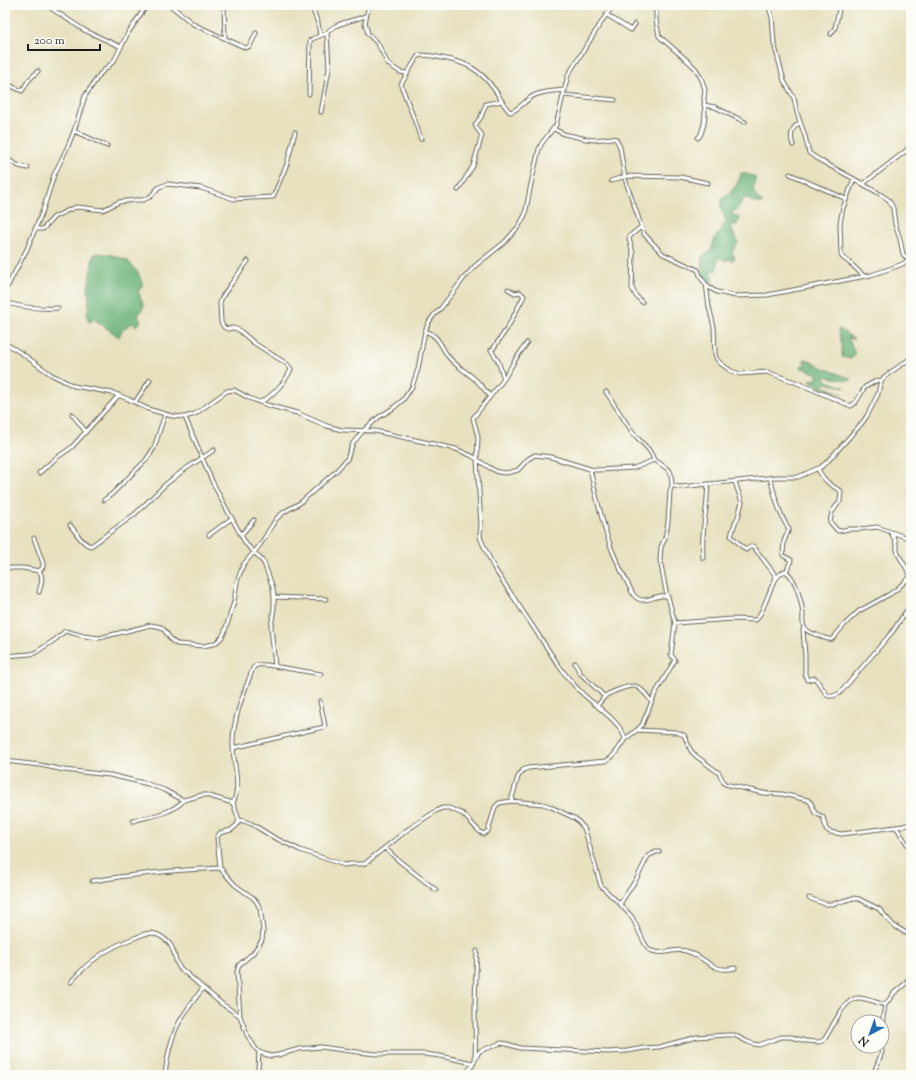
<svg xmlns="http://www.w3.org/2000/svg" width="916" height="1080" viewBox="0 0 916 1080" font-family="'Sorts Mill Goudy',serif">
  <style>
    .forest { fill: #6cb379; stroke: #44684a }
    .lines { fill: none; stroke-linecap: round; stroke-linejoin: round }
    .minor-casing { stroke: #636155; stroke-width: 5 }
    .minor { stroke: #fff; stroke-width: 3 }
  </style>
  <rect width="100%" height="100%" fill="#fdfcf7"/>
  <filter id="ink" filterUnits="userSpaceOnUse"><feTurbulence type="fractalNoise" baseFrequency=".025" numOctaves="2"/><feDisplacementMap in="SourceGraphic" scale="8" xChannelSelector="R" yChannelSelector="G"/><feConvolveMatrix kernelMatrix="1 2 1 2 8 2 1 2 1" color-interpolation-filters="sRGB"/></filter>
  <filter id="wash" filterUnits="userSpaceOnUse"><feTurbulence type="fractalNoise" baseFrequency=".012" numOctaves="4" result="noise"/><feDisplacementMap in="SourceGraphic" scale="16" xChannelSelector="R" yChannelSelector="G"/><feGaussianBlur stdDeviation="0.9" result="paint"/><feColorMatrix in="noise" values="0 0 0 0 0 0 0 0 0 0 0 0 0 0 0 0 0 1.4 0 .05"/><feComposite in="paint" operator="in"/></filter>
  <g filter="url(#wash)">
    <rect width="100%" height="100%" fill="#e7e1bf"/>
    <path class="forest" d="M741,173H744L755,177V184L753,189L755,195L763,203C757,204 752,203 747,198L742,200C740,207 738,210 732,212L733,215L740,218L737,225H733L731,229L738,242L732,252L735,258L732,260L728,259L726,261L722,259L720,255C717,260 718,265 716,270L711,271L713,279L711,286C701,279 702,268 702,257L711,251L715,238L719,233L722,226L726,222C724,211 719,213 722,199C732,192 739,184 741,173Z
      M96,253L112,255L127,260L138,273L142,282V286L138,291L144,306L138,316L141,322L136,326L132,323C124,328 123,329 119,337L94,319L90,322L88,321L87,313L89,306L88,288L93,257Z
      M840,329L854,339L853,340L848,337L855,354L851,359L842,357V345L838,330Z
      M805,359L826,369L852,379L850,381L824,376L829,382L845,387L825,383L822,385L844,395L821,388L810,380L817,379V374L806,369L801,368L802,365L807,364L803,361Z"/>
  </g>
  <g filter="url(#ink)">
    <g class="lines">
      <g class="minor-casing">
        <path id="minor" d="M46,5L84,30L121,47
          M170,5L193,24L246,48L250,46L256,33
          M224,5L225,37
          M311,5L318,23L320,35
          M369,5L365,23L368,34L378,44L388,64L400,72L406,73L408,72L418,56L420,55C427,55 434,56 442,58C465,62 480,69 494,89C500,96 503,106 510,112C517,111 526,100 533,96C542,91 555,91 565,90
          M656,5V20L659,36L690,63L696,69L702,80L705,90L704,98L705,114L704,124L701,134L698,138
          M768,5L772,17L774,43L784,81L794,98L797,113L805,136L809,153L821,161L856,180L880,194L889,200L893,208L895,224L900,239L903,254L911,263
          M607,15L631,30L635,24
          M831,34L835,28L840,5
          M408,72C407,77 402,80 401,85L413,116L421,139
          M5,83L22,91L28,81L38,71
          M309,94L310,41L312,39L327,33
          M564,95L615,100
          M704,105L715,107L745,122
          M321,112L329,69L327,33C333,23 354,21 365,16
          M554,129L564,134L586,139L595,140L612,138L616,139L620,147L625,179L644,234L663,254L698,270L701,278L708,287L717,292L736,296L767,295L871,275L895,267L909,261
          M74,131L107,146
          M793,145C790,137 791,127 800,123
          M5,158L19,166L28,168
          M790,174L846,199
          M854,179L843,208L840,223L841,254L842,257L851,264L864,276
          M611,181L625,176L680,177L708,183
          M863,184L907,150L911,142
          M458,190L473,166L482,135L478,130L475,125L481,117L486,104L502,101
          M641,227L630,236L629,239L633,253L632,288L636,296L642,302
          M35,229H43L54,217L73,208L78,207L103,210L119,202L135,200H143L150,197L159,187L168,184L201,188L234,199L273,197L287,164L295,132
          M248,261L231,284L222,297L220,303L221,322L223,326L225,328L228,329L233,328L239,330L254,343L287,364L291,369C287,380 271,398 260,402
          M706,284L709,307L714,327L715,354L716,358L720,363L731,371L740,374L767,372L795,382L851,406L856,402L865,387L876,381L882,380
          M5,291L27,249L43,210L54,175L68,146L74,131L85,96L100,74L114,61L128,33L147,5
          M5,302C22,308 41,309 58,308
          M425,331C438,335 441,346 447,355C453,364 463,369 471,376C478,381 484,389 490,396
          M5,343L21,353L52,375L74,386L113,393L128,399L148,409L172,416L185,417L195,414L227,391L234,390L249,398L267,405L297,413L327,426L342,430L375,431L456,449L472,456L490,468L498,472L505,473L511,472L518,470L528,459L535,455L551,457L590,469L597,470L634,468L654,460L658,462L670,471L671,474L672,485L674,486L680,487L777,477H798L821,467L827,462L862,423L867,416L878,394L880,384L884,377L911,358
          M504,379L498,361L491,350L493,349L508,327L524,296L520,292L515,293L508,289
          M606,392L633,433L649,450L652,455L654,460
          M135,402L150,380
          M72,414L86,432
          M185,417L212,481L226,508L246,544L258,556L264,563L268,574L273,588L274,597V608L271,627L275,666
          M820,468L818,469C824,481 830,485 841,491L840,501L832,512L830,522L838,531L849,529H860L877,527L911,539
          M590,469C596,496 602,524 612,550C618,565 626,580 633,594C644,609 656,591 668,597L675,623L671,655L675,660L655,694L642,725L637,730L625,739
          M39,473L55,459L72,447L119,395
          M770,478C775,495 779,515 789,529L784,541L783,555L784,556L791,560L787,570L785,571
          M735,482L742,502L738,517L735,523L731,536L746,550L748,548L753,546L776,576L775,580
          M104,500L112,494L146,460L154,448L165,414
          M70,525C76,532 82,544 91,546L135,514L166,484L184,470L214,450
          M891,533L895,540L898,554L911,576
          M209,535L232,518
          M241,535L254,520
          M703,558C702,543 703,531 705,516C707,506 707,495 708,484
          M5,568H23L39,571L43,567V563L34,538
          M39,571C44,576 41,585 39,592
          M667,596L660,560L661,547L665,538L668,522L670,491L672,485
          M274,597L326,599
          M675,623L733,619L756,620C767,608 770,577 785,571C796,577 802,603 803,614C803,619 802,623 804,627C806,632 812,633 817,635C822,637 826,640 832,639L835,636L845,624L859,611L890,594L897,589L911,576
          M804,627L803,630L805,655V674L807,680L815,678L828,696H833L840,693L893,631L911,604
          M5,656L30,654L35,653L56,639L65,631L84,636L99,638L151,625L161,627L165,631L172,641L177,644L203,646L213,644L218,641L222,637L225,631L234,602L237,582L243,565L260,545L276,519L284,512L300,503L337,470L347,459L353,443L363,431L379,417L392,409L403,400L412,387L418,369L425,331L429,322L434,315L441,308L464,278L476,265L505,242L519,226L525,215L531,184L539,149L542,143L556,125L568,75L606,15L614,5
          M575,663L580,673L605,697
          M321,674L267,665C261,665 257,663 253,668C245,690 233,718 233,742C232,762 242,784 233,803L239,820L237,825L231,830L220,833L217,837L220,868L235,885L252,897L256,901L260,908L263,930L262,940L253,953L239,965L237,972L240,1016L247,1035L256,1049L259,1052L264,1054L271,1056L278,1055L299,1049L321,1047L358,1052L377,1054H425L440,1056L473,1063
          M597,706C600,703 602,699 605,696C611,692 629,685 635,686C642,688 647,696 651,701
          M637,730L676,732L684,735L691,751L696,756L719,773L724,783L725,784L763,793L782,794L808,800L811,803L815,813L823,817L826,829L830,832L842,834L903,826L911,824
          M233,748L324,727L325,726L320,701
          M5,761L40,765L64,770L110,775L148,784L164,790L181,799L184,800L202,795H206L233,803
          M511,801L518,777L523,770L528,768L606,761C615,757 619,747 625,739C622,723 596,706 585,696C575,687 567,677 559,666L494,568L481,540L480,534L481,526L477,459L478,437L473,418L504,379L515,360L527,343
          M239,820L244,821L252,824L273,837L300,850L344,865L351,864H364L367,862L378,853L391,843L407,830L436,811L442,808H449L463,814L480,832L484,834L488,831L495,807L499,803L511,801L543,804L549,806L576,819L584,828L586,834L601,886L620,904L632,917L644,942L649,950C665,957 673,947 686,951C705,956 712,974 735,968
          M133,821C150,816 172,814 184,800
          M896,827L911,850
          M385,848L398,860L436,890
          M92,881C134,874 177,870 220,868
          M809,898L825,904H833L853,898L859,899L879,909L893,925L911,936
          M620,904L637,878L648,856L656,852H659
          M71,982C88,961 111,946 137,937C141,935 147,933 152,933C157,934 164,938 168,942C175,948 174,960 179,967L203,988
          M882,1024L885,1005L894,993L905,984L911,975
          M259,1052L258,1070V1073L262,1075
          M475,1057C476,1042 475,1028 475,1013C475,992 476,972 477,951
          M165,1075C167,1057 171,1037 180,1021C186,1010 195,999 203,988L222,1004L240,1016
          M462,1075C466,1072 469,1070 472,1066C475,1061 476,1055 480,1051L501,1043L507,1044L520,1048L608,1052L627,1051L644,1048L659,1047L697,1037L726,1035H734L748,1042L754,1044L759,1045L781,1037H791L805,1041L819,1042L824,1040C832,1029 843,1000 857,998C864,997 878,1003 885,1005
          M873,1075L882,1052L881,1046"/>
      </g>
      <use href="#minor" class="minor"/>
    </g>
  </g>
  <rect width="916" height="1080" fill="none" stroke="#fdfcf7" stroke-width="20"/>
  <g transform="translate(870 1034) rotate(221)"><circle r="19" fill="#fdfcf7" stroke="#a3a29f"/>
  <path d="M0-3L7 15L0 10L-7 15Z" fill="#1f6fb2"/>
  <text y="-6" font-size="11" font-weight="bold" text-anchor="middle" fill="#1c1c1c">N</text>
  </g>
  <path d="M28 44v6h72v-6" fill="none" stroke="#1c1c1c" stroke-width="2"/>
  <text x="34" y="44" font-size="12" fill="#1c1c1c" stroke="#fdfcf7" stroke-width="3" paint-order="stroke">200 m</text>
</svg>
